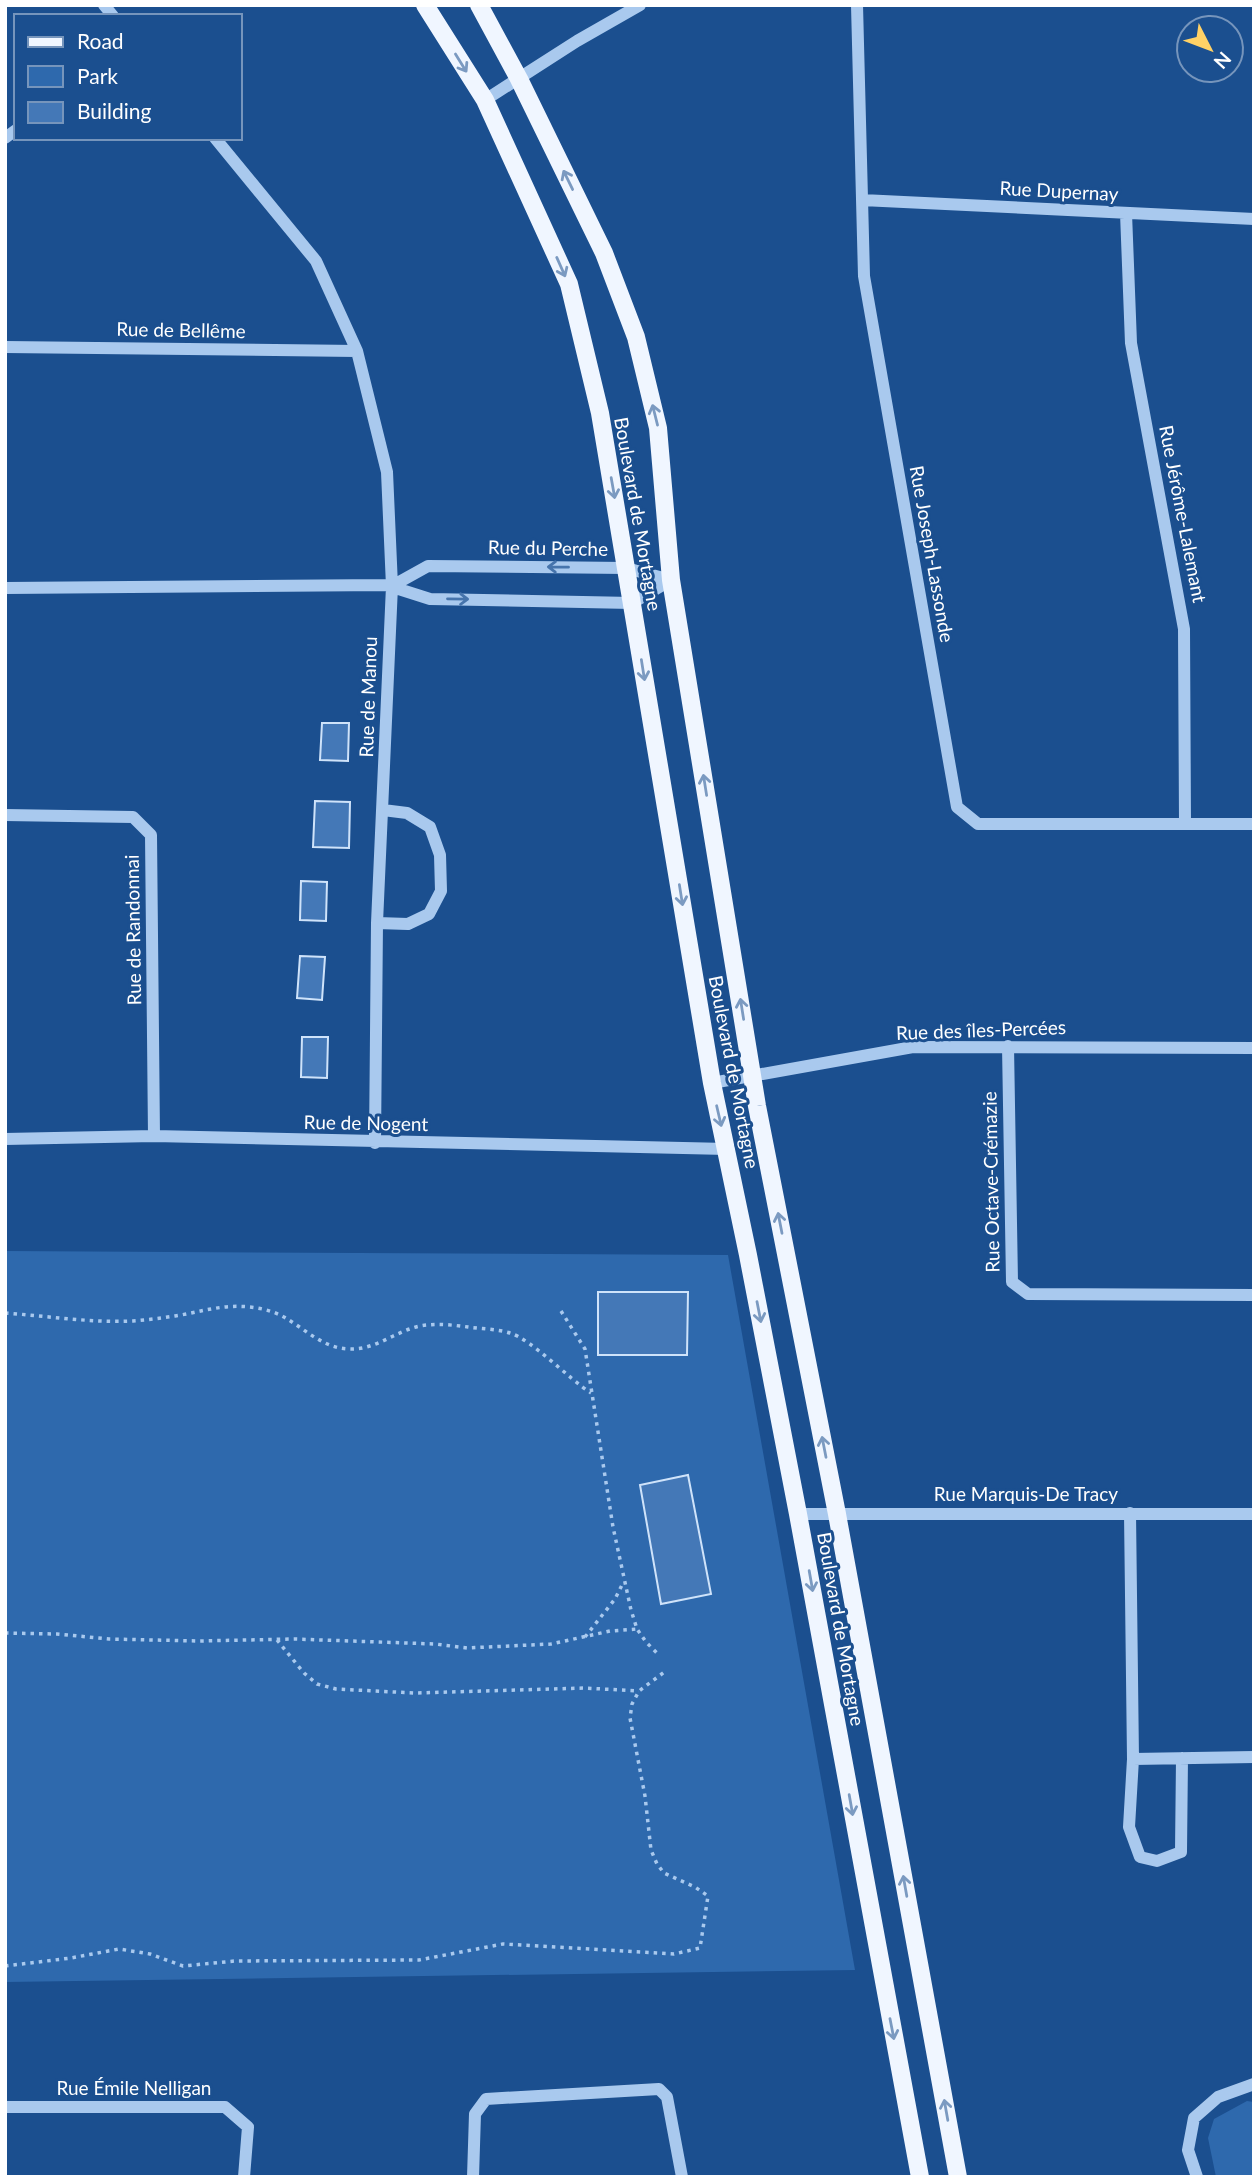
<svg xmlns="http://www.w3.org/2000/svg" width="1259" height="2182" viewBox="0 0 1259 2182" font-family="Lato,sans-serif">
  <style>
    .green { fill: #2e69ad }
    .building { fill: #4478b7; stroke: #cfe3fa; stroke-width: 2 }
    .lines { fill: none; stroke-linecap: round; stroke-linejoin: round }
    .path { stroke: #a9c9ee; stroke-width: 3.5; stroke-dasharray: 3.5 5; stroke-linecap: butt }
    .minor { stroke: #a9c9ee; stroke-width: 12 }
    .major { stroke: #f0f6ff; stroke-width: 18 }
    .oneway { stroke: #7b9ac1 }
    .oneway2 { stroke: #4674ac }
    .labels { text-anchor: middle; stroke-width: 6; stroke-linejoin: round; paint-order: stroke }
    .street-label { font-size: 19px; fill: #fff; stroke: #1b4f8f }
  </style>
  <rect width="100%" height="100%" fill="#1b4f8f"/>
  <path class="green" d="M5,1251L728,1255L855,1970L5,1982Z
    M1247,2101L1254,2102V2177H1216L1208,2138L1214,2119Z"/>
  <path class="building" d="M322,723H349L348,761L320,760Z
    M315,801L350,802L349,848L313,847Z
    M301,881L327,882L326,921L300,920Z
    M300,956L325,957L322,1000L297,998Z
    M302,1037H328L327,1078L301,1077Z
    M598,1292H688L687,1355H598Z
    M688,1475L711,1594L661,1604L640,1485Z"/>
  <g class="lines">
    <path class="path" d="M561,1311L585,1349L613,1527L631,1610L637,1629L646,1642L659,1655
      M5,1313C48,1316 90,1323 133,1321C147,1320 161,1318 175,1316C200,1312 223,1304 249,1307C261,1308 273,1311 284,1317C305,1329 324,1349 350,1349C375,1350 396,1331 420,1326C436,1323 453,1325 468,1327C482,1329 497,1329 510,1333C531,1339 569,1379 591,1393
      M5,1633L57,1634L109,1639L199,1641L294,1639L435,1644L467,1648L551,1644L610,1631L637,1629
      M585,1637L615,1599L623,1583
      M277,1640L304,1673L317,1684L336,1689L414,1693L584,1688L639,1691
      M5,1966L71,1958L119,1949L150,1954L183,1966L235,1961L419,1960L503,1944L674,1954L700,1948L708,1896L695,1887L664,1873L657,1864L651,1850L645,1796L630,1718L632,1704L639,1691L667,1670"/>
    <path class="minor" d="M104,5L113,16
      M857,5L864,276L957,807L978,824H1254
      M485,100L577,41L640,5
      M5,138L16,130
      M215,138L316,261L357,351L387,472L392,586L377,923L375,1143
      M862,200L1254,219
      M1126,213L1131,343L1184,629L1185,823
      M5,347L357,351
      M392,586L428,566L626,568L671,580
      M5,588L386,585L430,599L632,603L671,580
      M5,815L133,817L151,835L154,1136
      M377,923L408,924L429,914L441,891L440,855L430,827L407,813L383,810
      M1008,1046L1012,1282L1028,1294L1254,1295
      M712,1083L913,1047L1254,1048
      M5,1139L154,1136L727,1149
      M1130,1513L1133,1759L1254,1757
      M798,1514H1254
      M1133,1759L1129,1827L1140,1857L1157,1861L1181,1852L1182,1758
      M5,2107H225L248,2127L244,2177
      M473,2177L475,2114L486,2099L659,2089L667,2097L682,2177
      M1197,2177L1188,2150L1194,2118L1218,2097L1254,2084"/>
    <path class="major" d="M425,5L485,100L569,284L600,413L712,1083L748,1255L798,1514L920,2177
      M479,5L519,79L604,253L636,337L658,428L671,580L757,1106L837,1514L958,2177"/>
  </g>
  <defs><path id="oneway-shaft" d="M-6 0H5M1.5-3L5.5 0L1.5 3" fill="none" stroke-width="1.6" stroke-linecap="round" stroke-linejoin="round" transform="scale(1.75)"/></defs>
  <g class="oneway">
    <use href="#oneway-shaft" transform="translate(461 63) rotate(58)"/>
    <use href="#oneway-shaft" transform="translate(568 180) rotate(-116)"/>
    <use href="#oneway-shaft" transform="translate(561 267) rotate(66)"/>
    <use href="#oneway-shaft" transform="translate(655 415) rotate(-104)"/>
    <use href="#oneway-shaft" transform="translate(613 488) rotate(80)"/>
    <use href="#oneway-shaft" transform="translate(643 670) rotate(81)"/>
    <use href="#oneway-shaft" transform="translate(705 785) rotate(-99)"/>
    <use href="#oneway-shaft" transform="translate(681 895) rotate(81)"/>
    <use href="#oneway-shaft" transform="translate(742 1009) rotate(-99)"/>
    <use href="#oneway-shaft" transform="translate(719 1116) rotate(77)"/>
    <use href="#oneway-shaft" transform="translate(780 1223) rotate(-101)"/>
    <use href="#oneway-shaft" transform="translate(759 1312) rotate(79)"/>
    <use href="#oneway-shaft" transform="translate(824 1447) rotate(-101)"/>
    <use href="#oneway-shaft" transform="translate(811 1581) rotate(80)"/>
    <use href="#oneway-shaft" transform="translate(851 1805) rotate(80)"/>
    <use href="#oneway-shaft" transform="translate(905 1886) rotate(-100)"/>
    <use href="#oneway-shaft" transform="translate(892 2029) rotate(79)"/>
    <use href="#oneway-shaft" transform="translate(946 2110) rotate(-100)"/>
  </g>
  <g class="oneway2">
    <use href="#oneway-shaft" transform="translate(558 567) rotate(-179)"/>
    <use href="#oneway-shaft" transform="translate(458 599) rotate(1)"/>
  </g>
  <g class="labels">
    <g class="street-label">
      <text transform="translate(1059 191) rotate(3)" y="7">Rue Dupernay</text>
      <text transform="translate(181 330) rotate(1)" y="7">Rue de Bellême</text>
      <text transform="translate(638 514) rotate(80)" y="7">Boulevard de Mortagne</text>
      <text transform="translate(1183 514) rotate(79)" y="7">Rue Jérôme-Lalemant</text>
      <text transform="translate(548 548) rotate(1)" y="7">Rue du Perche</text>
      <text transform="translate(932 554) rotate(80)" y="7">Rue Joseph-Lassonde</text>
      <text transform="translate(368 697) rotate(-88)" y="7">Rue de Manou</text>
      <text transform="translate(133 930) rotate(-91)" y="7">Rue de Randonnai</text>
      <text transform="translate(981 1030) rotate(-2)" y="7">Rue des îles-Percées</text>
      <text transform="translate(734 1072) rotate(79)" y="7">Boulevard de Mortagne</text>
      <text transform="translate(366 1123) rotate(1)" y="7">Rue de Nogent</text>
      <text transform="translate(991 1182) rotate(-91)" y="7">Rue Octave-Crémazie</text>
      <text x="1026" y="1501">Rue Marquis-De Tracy</text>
      <text transform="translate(841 1629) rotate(80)" y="7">Boulevard de Mortagne</text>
      <text x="134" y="2095">Rue Émile Nelligan</text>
    </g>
  </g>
  <rect width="1259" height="2182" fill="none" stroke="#ffffff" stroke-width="14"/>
  <rect x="14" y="14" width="228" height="126" fill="#1b4f8f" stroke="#7695bc" stroke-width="2"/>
  <rect x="28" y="37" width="35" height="10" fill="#f0f6ff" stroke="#7695bc" stroke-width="2"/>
  <text x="77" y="49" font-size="21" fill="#ffffff">Road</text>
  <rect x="28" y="66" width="35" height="21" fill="#2e69ad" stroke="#7695bc" stroke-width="2"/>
  <text x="77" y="84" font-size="21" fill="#ffffff">Park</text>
  <rect x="28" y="102" width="35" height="21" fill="#4478b7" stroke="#7695bc" stroke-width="2"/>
  <text x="77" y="119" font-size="21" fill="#ffffff">Building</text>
  <g transform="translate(1210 49) rotate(132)"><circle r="33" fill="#1b4f8f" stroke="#7695bc" stroke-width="2"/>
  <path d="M0-5L12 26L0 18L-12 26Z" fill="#ffd166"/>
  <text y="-10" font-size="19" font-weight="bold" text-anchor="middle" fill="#ffffff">N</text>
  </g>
</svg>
